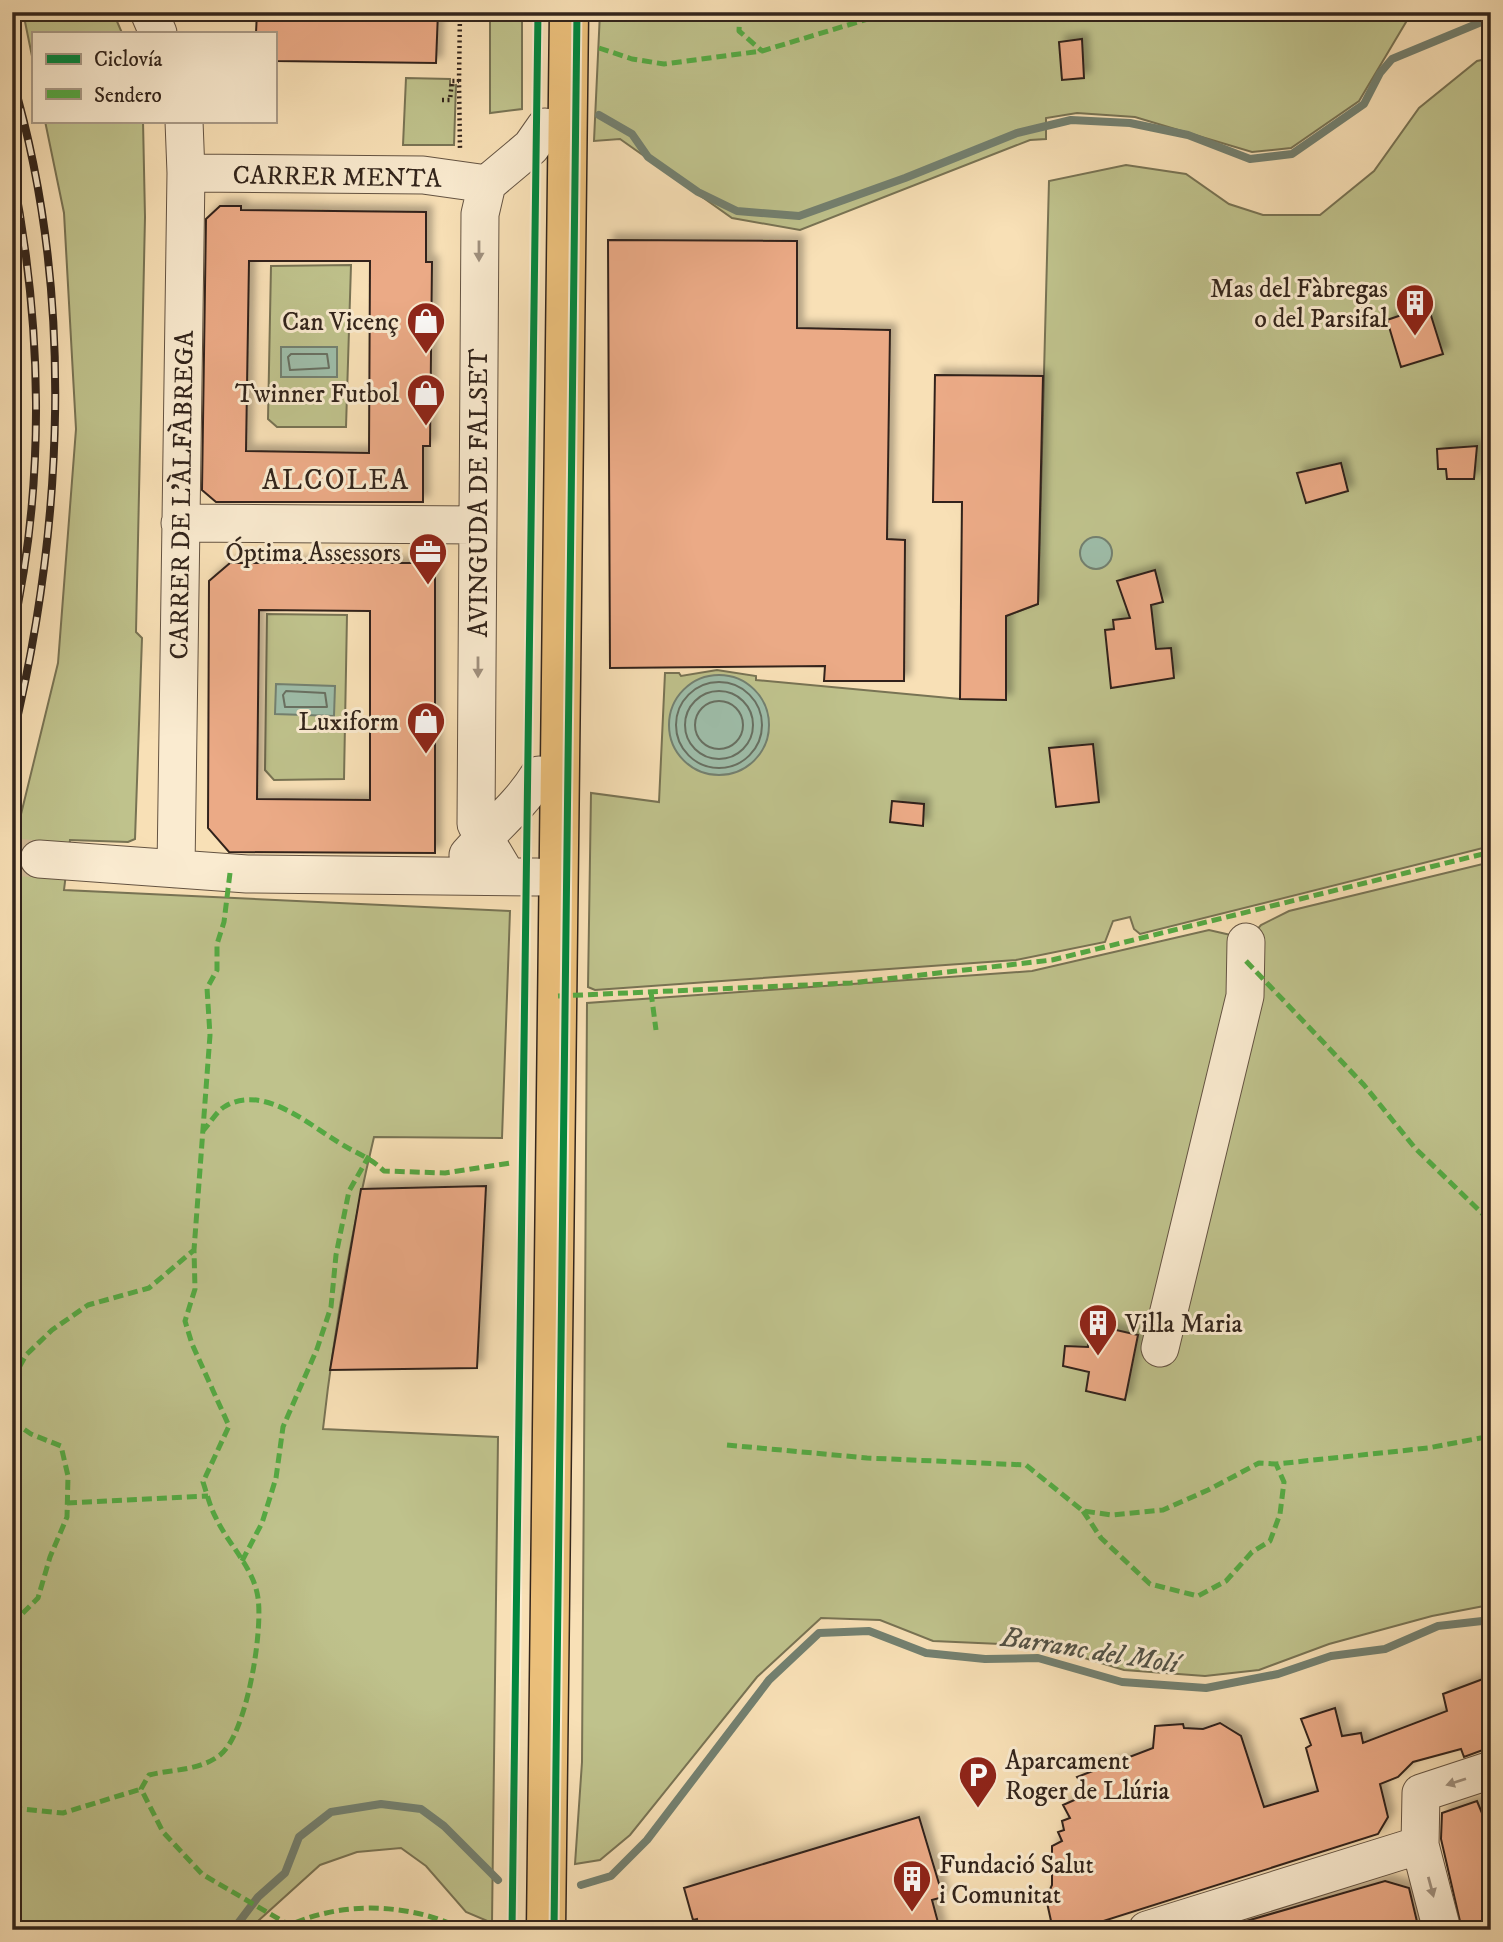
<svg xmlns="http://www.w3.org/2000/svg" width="1503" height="1942" viewBox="0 0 1503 1942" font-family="'IM FELL DW Pica',serif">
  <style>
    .green { fill: #bfc28c; stroke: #787354; stroke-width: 2 }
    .water { fill: #9ebda9; stroke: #738070; stroke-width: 2 }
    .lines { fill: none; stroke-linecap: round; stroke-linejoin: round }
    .shore { stroke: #687062; stroke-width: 2 }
    .stream { stroke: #738070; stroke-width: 8 }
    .building { fill: #ebaa86; stroke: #32241b; stroke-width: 2; fill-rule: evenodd; filter: url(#shadow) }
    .minor-tunnel { stroke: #d0ba97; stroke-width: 37; stroke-dasharray: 37 18; stroke-linecap: butt }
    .minor-casing { stroke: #645342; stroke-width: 39 }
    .major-casing { stroke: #32241b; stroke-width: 41 }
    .path { stroke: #32241b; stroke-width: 4.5; stroke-dasharray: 2 3.5; stroke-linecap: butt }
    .minor { stroke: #faebd0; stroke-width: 37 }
    .major { stroke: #ecc07b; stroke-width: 38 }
    .rail-casing { stroke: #32241b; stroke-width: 8 }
    .rail { stroke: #faebd0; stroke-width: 5; stroke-dasharray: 16; stroke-linecap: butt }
    .quiet { stroke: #54aa43; stroke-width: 5; stroke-dasharray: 10 5; stroke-linecap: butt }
    .cycleway-casing { stroke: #faebd0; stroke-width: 11 }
    .cycleway { stroke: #00873e; stroke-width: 7 }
    .oneway { fill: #a0917f }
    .labels { text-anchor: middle; stroke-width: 6; stroke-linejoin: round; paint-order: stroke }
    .street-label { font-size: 26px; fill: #32241b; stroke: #faebd0 }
    .poi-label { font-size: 26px; fill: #32241b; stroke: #faebd0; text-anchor: end }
    .neighbourhood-label { font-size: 28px; letter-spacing: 2px; fill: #32241b; stroke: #faebd0 }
    .water-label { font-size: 28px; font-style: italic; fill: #525246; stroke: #faebd0 }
  </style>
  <defs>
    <filter id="shadow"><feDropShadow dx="6" dy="-6" stdDeviation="3.5" flood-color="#0004"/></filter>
  </defs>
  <rect width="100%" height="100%" fill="#f8e0b6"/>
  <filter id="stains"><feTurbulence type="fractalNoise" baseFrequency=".00286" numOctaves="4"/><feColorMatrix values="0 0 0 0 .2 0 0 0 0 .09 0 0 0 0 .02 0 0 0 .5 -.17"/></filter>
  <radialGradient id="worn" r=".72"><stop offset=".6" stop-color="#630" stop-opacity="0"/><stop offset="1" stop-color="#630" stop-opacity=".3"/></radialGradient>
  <path class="green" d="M23,12H113L122,33H33V61Z
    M490,12H522V109L490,113Z
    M600,12H1412L1359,101L1291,148L1252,152L1135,117L1077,113L1046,118V139L1030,140L800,230L732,218L620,139L594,141Z
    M1491,58V846L1140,934L1134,929L1130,917L1113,921L1105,942L1016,960L595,990L588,987L591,793L659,802L665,673H679L681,676L717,670L756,676V680L960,699H1006V616L1038,604L1049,181L1126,165L1186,174L1229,204L1263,215H1320L1374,171L1419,108L1477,61Z
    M406,78L450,79V86L456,85L454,145H403Z
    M45,121H143L145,217L136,632L142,638L135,839L128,842L70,840L64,890L510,911L502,1138L374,1137C351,1233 334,1331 323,1429L498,1437L492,1923L466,1912L426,1866L401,1848L357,1852L320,1865L248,1930H12V851L58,663L76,429L64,213Z
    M351,265L346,427H277L268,419L271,266Z
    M267,614L347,615L344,779L274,780L265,770Z
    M1491,862V1602L1484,1606L1432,1616L1329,1644L1259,1670L1205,1676L1124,1670L1045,1646L933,1641L880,1620L821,1618L757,1677L630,1835L600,1860L575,1864L582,1762L587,1003L1032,971L1209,930L1235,936L1246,942L1261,925L1289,911Z"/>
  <path class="water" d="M281,347H337V377H281Z
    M1080 553a16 16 0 1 1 32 0a16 16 0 1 1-32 0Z
    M669 725a50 50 0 1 1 100 0a50 50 0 1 1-100 0Z
    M276,684L335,686L334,716L275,714Z"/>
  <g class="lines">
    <path class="shore" d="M291,354H327L329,368L290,370L288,357Z
      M676 725a43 43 0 1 1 86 0a43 43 0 1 1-86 0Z
      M685 725a34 34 0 1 1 68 0a34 34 0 1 1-68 0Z
      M286,691L325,693L327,707H285L283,695Z
      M695 725a24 24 0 1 1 48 0a24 24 0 1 1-48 0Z"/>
    <path class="stream" d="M599,115L632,134L648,157L698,192L737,211L799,216L905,178L1017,133L1071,120L1130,123L1188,135L1250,159L1292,154L1364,104L1380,73L1392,59L1491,18
      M581,1885L611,1876L647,1840L769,1680L819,1633L869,1631L926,1653L985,1659L1038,1658L1122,1682L1206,1688L1278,1674L1331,1656L1385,1649L1438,1626L1491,1620
      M233,1930L258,1897L285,1873L299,1837L331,1812L381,1804L421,1809L444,1826L498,1880"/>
  </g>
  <path class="building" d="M257,12H438L436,63L275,61V33H256Z
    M1082,39L1084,78L1062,80L1059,42Z
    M220,206H241V210L426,212V262H432L430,446H423V502H216L202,490L206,219ZM249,261H370L369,453L246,451Z
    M608,240L797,241V328L890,330L887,539L905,540L904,681H824L825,666L610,668Z
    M1428,306L1443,354L1401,367L1387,320Z
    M935,375L1043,376L1038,604L1006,616V700L960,699L962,502H933Z
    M1477,446L1474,479H1447L1446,469H1438L1437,449Z
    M1341,463L1348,491L1306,503L1297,473Z
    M230,563H435V853L229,852L208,828L209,581ZM259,610L370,611V800L257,799Z
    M1155,570L1163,602L1151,605L1156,649L1171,648L1174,678L1111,688L1105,630L1114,629L1113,620L1130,618L1117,581Z
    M1093,744L1099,802L1056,807L1049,748Z
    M892,801L924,804L923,826L890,822Z
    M486,1186L477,1368L330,1370L361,1189Z
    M1090,1324L1138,1335L1125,1400L1086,1391L1089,1372L1063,1366L1065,1346L1088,1347Z
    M1491,1676V1747L1464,1757L1461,1749L1413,1762L1398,1777L1380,1784L1388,1817L1378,1834L1075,1930H1053L1046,1898L1052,1885V1846L1062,1841L1058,1832L1064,1830L1062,1821L1070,1818L1063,1805L1088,1794L1077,1777L1153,1748L1155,1726L1183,1724L1184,1728L1203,1729L1220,1723L1241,1736L1264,1807L1318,1791L1306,1748L1311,1745L1301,1719L1335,1708L1342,1736L1361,1733L1363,1743L1447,1711L1443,1694Z
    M1477,1801L1484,1818L1491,1814V1873L1483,1876L1491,1902V1930H1462L1441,1839L1442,1813Z
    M919,1817L943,1897L932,1900L940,1930H699L697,1919L693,1920L684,1888Z
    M1385,1881L1409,1888L1419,1930H1237L1236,1924Z"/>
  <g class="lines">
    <path class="minor-tunnel" d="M12,857L39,859"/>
    <g class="minor-casing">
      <path id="minor" d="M149,12L158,33
        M186,173L423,175L487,184
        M180,523L478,525
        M468,855C492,828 520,806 539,775
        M39,859L247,874L537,877
        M176,869L186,173L184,121
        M507,876L476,824L480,214L487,184L531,147L545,127
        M1160,1348L1245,996L1246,942
        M1147,1930L1420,1845
        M1442,1930L1420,1845L1421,1793L1491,1770"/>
    </g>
    <g class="major-casing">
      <path id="major" d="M546,1930L569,12"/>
    </g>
    <path class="path" d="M459,81L460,12
      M442,100H450L452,81H459L460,150"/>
    <use href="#minor" class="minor"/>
    <use href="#major" class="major"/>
    <g class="rail-casing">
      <path id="rail" d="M12,78C75,290 64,527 12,740
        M12,171C42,322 46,482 12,633"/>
    </g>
    <use href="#rail" class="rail"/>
    <path class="quiet" d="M740,12L739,31L762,51
      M599,48L632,59L664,64L762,51L891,12
      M230,873L224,922L217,944V970L207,988L210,1035L194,1250L195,1289L185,1321L192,1344L229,1426L203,1482C207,1494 210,1507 216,1518C228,1544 254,1568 258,1598C263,1631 247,1734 220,1755C199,1771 173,1769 149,1775L141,1789L163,1832L202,1874L289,1925
      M1246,961L1364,1085L1415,1148L1491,1222
      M651,992L656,1030
      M558,996L851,983L1052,960L1491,852
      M202,1132C209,1125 216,1112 224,1107C262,1083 308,1124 338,1142C355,1153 370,1157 384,1171L445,1173L511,1163
      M12,1380L26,1355L52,1330L88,1305L149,1288L194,1250
      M12,1421L31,1434L61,1446L68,1476L67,1517L50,1557L38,1598L12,1624
      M727,1445L867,1458L1026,1465L1083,1511L1112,1515L1163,1510L1208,1490L1259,1463L1276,1464L1428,1448L1491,1436
      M67,1503L208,1496
      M1083,1511L1101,1538L1150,1584L1198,1596L1226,1581L1252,1552L1270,1541L1280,1514L1284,1482L1276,1464
      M242,1561L262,1523L276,1478L283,1427L317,1349L331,1307L336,1255L349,1191L369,1156
      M12,1808L63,1813L141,1789
      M282,1929C338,1900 408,1902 465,1930"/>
    <g class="cycleway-casing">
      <path id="cycleway" d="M512,1930L538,12
        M554,1930L577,12"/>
    </g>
    <use href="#cycleway" class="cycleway"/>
  </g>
  <defs><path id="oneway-solid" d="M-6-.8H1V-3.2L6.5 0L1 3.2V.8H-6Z" transform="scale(1.75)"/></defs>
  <g class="oneway">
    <use href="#oneway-solid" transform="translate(479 251) rotate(90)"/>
    <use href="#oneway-solid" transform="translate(478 667) rotate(90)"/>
    <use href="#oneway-solid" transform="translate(1456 1782) rotate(162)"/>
    <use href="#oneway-solid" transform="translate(1431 1887) rotate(75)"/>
  </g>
  <defs>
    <g id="building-pin" transform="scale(2.0125)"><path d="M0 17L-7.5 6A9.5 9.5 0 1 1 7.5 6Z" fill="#8f2418" stroke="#faebd0"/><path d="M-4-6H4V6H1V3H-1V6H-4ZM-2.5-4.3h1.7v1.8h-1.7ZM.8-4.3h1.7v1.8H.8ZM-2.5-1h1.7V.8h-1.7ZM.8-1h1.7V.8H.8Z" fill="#fff"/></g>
    <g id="shop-pin" transform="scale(2.0125)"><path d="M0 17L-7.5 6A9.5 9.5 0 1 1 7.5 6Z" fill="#8f2418" stroke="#faebd0"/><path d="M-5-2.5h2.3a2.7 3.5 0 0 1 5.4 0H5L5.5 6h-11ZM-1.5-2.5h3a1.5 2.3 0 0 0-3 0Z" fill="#fff"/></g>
    <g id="office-pin" transform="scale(2.0125)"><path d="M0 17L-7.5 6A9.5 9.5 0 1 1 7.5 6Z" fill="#8f2418" stroke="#faebd0"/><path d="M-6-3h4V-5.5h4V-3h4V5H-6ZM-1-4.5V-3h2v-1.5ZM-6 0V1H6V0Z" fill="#fff"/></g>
    <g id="parking-pin" transform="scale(2.0125)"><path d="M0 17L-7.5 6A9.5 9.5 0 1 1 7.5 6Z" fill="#8f2418" stroke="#faebd0"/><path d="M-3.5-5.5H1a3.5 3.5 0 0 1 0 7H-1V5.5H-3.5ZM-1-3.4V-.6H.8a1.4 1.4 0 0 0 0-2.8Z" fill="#fff"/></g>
  </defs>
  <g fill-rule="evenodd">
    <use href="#building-pin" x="1415" y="303"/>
    <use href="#shop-pin" x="426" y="321"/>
    <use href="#shop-pin" x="426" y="393"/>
    <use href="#office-pin" x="428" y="552"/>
    <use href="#shop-pin" x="426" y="721"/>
    <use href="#building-pin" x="1098" y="1323"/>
    <use href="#parking-pin" x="978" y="1775"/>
    <use href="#building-pin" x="912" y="1879"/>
  </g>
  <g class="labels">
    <g class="street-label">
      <text transform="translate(337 176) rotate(1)" y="9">CARRER MENTA</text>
      <text transform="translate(478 493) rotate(-90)" y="9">AVINGUDA DE FALSET</text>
      <text transform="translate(181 495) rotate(-89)" y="9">CARRER DE L'ÀLFÀBREGA</text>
    </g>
    <g class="poi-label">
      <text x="1388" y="297">Mas del Fàbregas<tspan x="1388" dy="30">o del Parsifal</tspan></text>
      <text x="399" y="330">Can Vicenç</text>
      <text x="399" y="402">Twinner Futbol</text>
      <text x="401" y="561">Óptima Assessors</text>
      <text x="399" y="730">Luxiform</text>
      <text x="1125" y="1332" text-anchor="start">Villa Maria</text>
      <text x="1005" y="1769" text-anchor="start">Aparcament<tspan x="1005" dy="30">Roger de Llúria</tspan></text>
      <text x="939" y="1873" text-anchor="start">Fundació Salut<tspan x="939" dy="30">i Comunitat</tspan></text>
    </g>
    <g class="neighbourhood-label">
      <text x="336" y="489">ALCOLEA</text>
    </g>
    <g class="water-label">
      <text transform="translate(1090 1649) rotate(9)" y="10">Barranc del Molí</text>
    </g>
  </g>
  <rect width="1503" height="1942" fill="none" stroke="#f8e0b6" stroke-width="42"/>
  <rect x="14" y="14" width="1475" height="1914" fill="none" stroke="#32241b" stroke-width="3.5"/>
  <rect x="21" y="21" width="1461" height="1900" fill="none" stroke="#32241b" stroke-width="2"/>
  <rect x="32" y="32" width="245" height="91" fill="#faebd0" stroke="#aa9b88" stroke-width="2"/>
  <rect x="46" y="54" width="35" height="10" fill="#00873e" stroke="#aa9b88" stroke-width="2"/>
  <text x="94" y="66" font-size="21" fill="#32241b">Ciclovía</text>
  <rect x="46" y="89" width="35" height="10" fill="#54aa43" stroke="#aa9b88" stroke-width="2"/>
  <text x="94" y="102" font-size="21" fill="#32241b">Sendero</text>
  <rect width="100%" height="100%" filter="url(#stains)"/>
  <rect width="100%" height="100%" fill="url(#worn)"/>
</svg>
